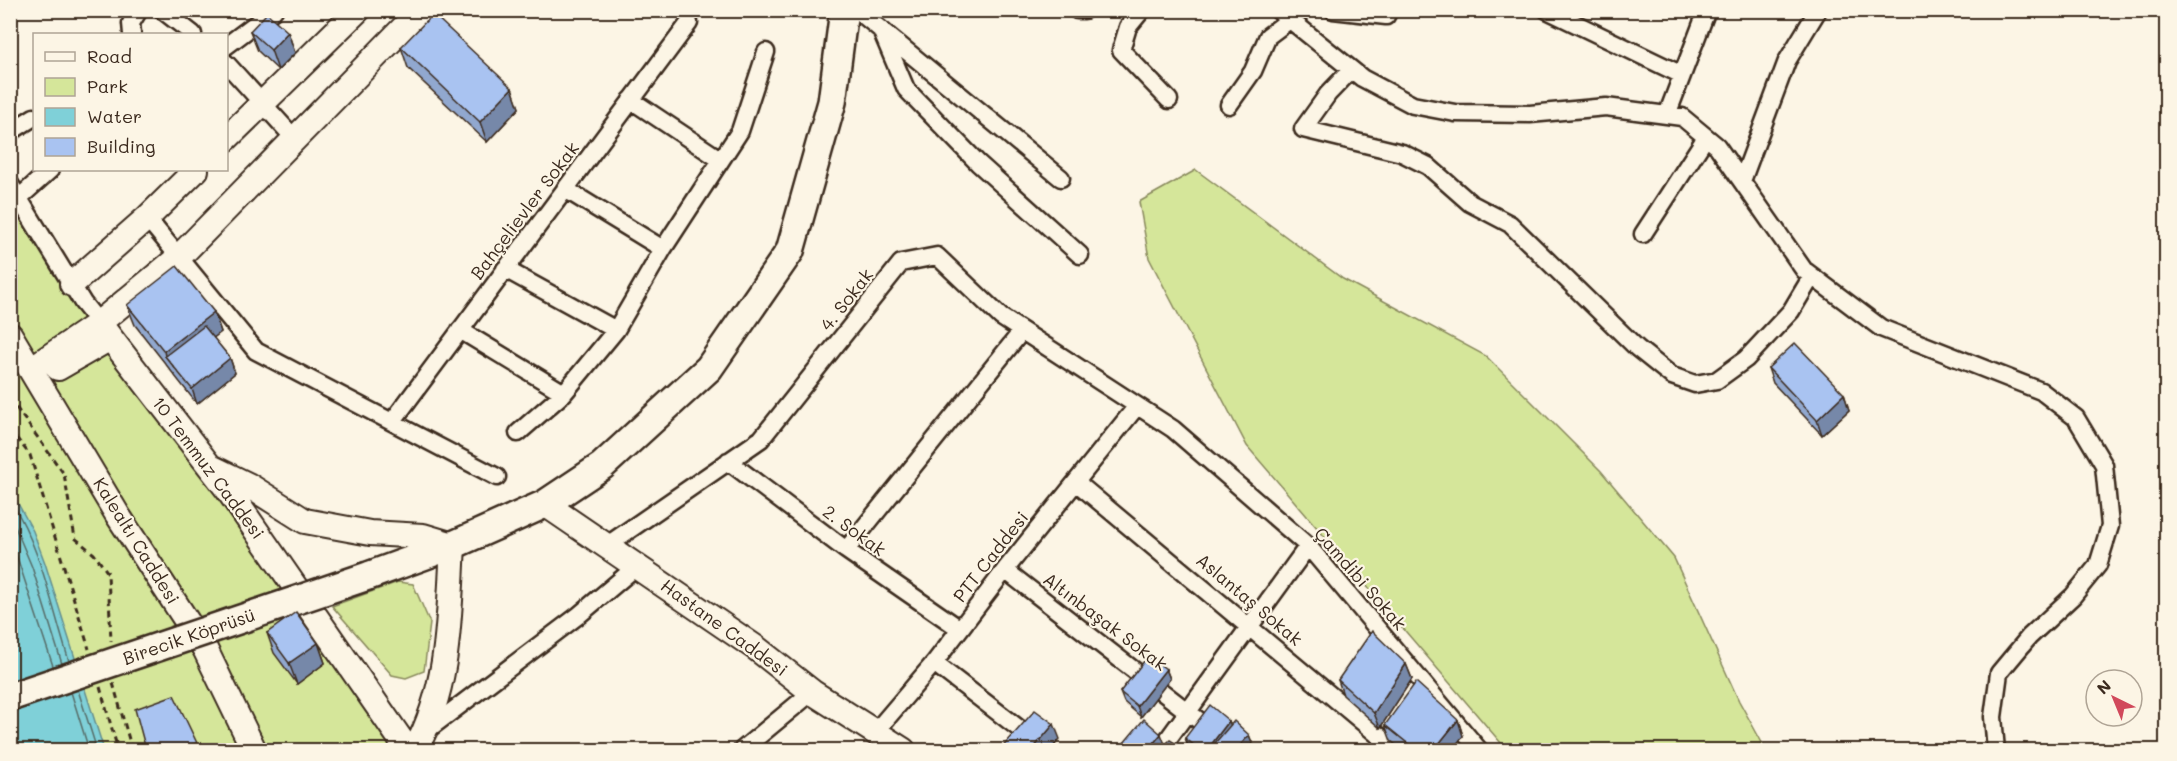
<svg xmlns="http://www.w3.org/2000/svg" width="2177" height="761" viewBox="0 0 2177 761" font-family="Mali,sans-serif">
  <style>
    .green { fill: #d5e69a; stroke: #88885c; stroke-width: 1.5 }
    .water { fill: #7fd0d8; stroke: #648e8e; stroke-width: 1.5 }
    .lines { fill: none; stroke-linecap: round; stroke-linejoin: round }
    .shore { stroke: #566c68; stroke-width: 1.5 }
    .street-casing { stroke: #3b2a1e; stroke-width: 21 }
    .secondary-casing { stroke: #3b2a1e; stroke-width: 28 }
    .primary-casing { stroke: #3b2a1e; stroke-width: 32 }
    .path { stroke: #3b2a1e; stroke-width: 3; stroke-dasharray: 6 4.5; stroke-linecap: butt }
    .street { stroke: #fcf5e5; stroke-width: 16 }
    .secondary { stroke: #fcf5e5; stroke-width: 24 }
    .primary { stroke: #fcf5e5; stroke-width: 27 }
    .primary-bridge-casing { stroke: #3b2a1e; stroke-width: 32; stroke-linecap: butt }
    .primary-bridge { stroke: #fcf5e5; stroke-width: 27 }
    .wall { fill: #91a8cf; stroke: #3b2a1e; stroke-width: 1.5 }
    .shaded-wall { fill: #7688a9; stroke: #3b2a1e; stroke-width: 1.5 }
    .building { fill: #a9c3f1; stroke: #3b2a1e; stroke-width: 1.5 }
    .labels { text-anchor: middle; stroke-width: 4.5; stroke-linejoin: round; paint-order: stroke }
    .street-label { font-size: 18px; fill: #3b2a1e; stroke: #fcf5e5 }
  </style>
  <rect width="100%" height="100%" fill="#fcf5e5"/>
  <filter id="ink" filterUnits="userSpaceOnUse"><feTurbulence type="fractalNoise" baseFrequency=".0167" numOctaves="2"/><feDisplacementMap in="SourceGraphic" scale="12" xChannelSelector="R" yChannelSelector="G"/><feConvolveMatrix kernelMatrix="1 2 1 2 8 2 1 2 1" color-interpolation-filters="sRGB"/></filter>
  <g filter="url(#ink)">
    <path class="green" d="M1196,170L1343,279L1486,356L1601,471L1674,558L1739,701L1766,750H1507L1247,446L1149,258L1139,202Z
      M10,175L257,551L395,750H47L11,660Z
      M398,582L413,584L430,623L424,671L406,678L392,675L332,606Z"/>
    <path class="water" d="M10,489L33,531L45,563L104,750H11Z"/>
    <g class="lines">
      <path class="shore" d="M10,500C41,547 52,608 69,661
        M10,515L32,567L62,664
        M10,536L53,666
        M78,690L97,750
        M71,692L89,750"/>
      <g class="street-casing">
        <path id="street" d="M162,10L193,34
          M857,10L1061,178
          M1077,10H1084
          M1142,10L1128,27L1121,50L1169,100
          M1278,10L1362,78L1413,105L1455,113L1530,114L1606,107L1682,117L1717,146L1804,270L1881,328L2041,391L2076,418L2104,465L2110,526L2098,565L2073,596L2029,637L1999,673L1993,717L1996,750
          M1333,10L1386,16L1389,10
          M1547,10L1682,75
          M881,30L906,89L978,163L1080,255
          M132,34L131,23L139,10
          M226,46L274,10
          M226,63L295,139
          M1351,70L1328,94L1303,129L1402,153L1428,166L1470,203L1510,224L1637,348L1672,376L1695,384L1717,380L1746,359L1791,311L1812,276
          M631,100L721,160
          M1229,105L1253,71L1268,36L1288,21
          M1667,115L1707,10
          M10,132L34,117
          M1742,181L1787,61L1818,10
          M10,184L83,303L99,323
          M565,189L663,249
          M19,198L50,170
          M147,218L256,351L497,477
          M1643,234L1706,137
          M505,269L616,330
          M460,330L564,393
          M392,422L689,23
          M518,433L564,393L616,330L663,249L740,131L766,52
          M728,461L846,550L960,629
          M1076,482L1396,750
          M606,546L761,439L901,263L937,256L1001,317L1173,429L1308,546L1479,750
          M846,550L1022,331
          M1005,570L1237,750
          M934,663L1047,750
          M426,731L579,615L637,566
          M876,731L934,663L1005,570L1137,406
          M742,750L812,692
          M1160,750L1308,546"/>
      </g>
      <g class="secondary-casing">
        <path id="secondary" d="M226,139L358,10
          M72,284L147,218L196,170
          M99,323L228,490L408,750
          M10,335L117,514L205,649L254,750
          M58,368L110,338
          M31,369L99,323L179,257L421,10
          M213,468L248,485L305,521L370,533L423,536L453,545C449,615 450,687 415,750
          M545,504L756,648L812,692L903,750"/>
      </g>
      <g class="primary-casing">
        <path id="primary" d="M368,576L453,545L545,504L602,466L709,368L790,251L832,102L844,10"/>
      </g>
      <path class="path" d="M10,399L64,474L75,538L94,554L108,573L111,641
        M10,430L30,455L89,649
        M113,683L132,750
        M100,687L118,750"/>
      <use href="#street" class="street"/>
      <use href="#secondary" class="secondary"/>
      <use href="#primary" class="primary"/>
      <g class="primary-bridge-casing">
        <path id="primary-bridge" d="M10,697L368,576"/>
      </g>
      <use href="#primary-bridge" class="primary-bridge"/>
    </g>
    <path class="wall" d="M250,31L288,32L295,53L278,70L258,51Z
      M401,47L512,88L519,108L487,142L408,68Z
      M127,305L214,312L221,332L213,338L230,358L235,373L197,404L135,325Z
      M1768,368L1844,394L1849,410L1822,435L1773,383Z
      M267,633L318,643L325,663L297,684L274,653Z
      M1406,664L1412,679L1380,728L1343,695L1338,680Z
      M1166,669L1170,679L1141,717L1124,702L1120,692Z
      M1458,720L1463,736L1452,750H1402L1391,741L1385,725Z
      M1229,721L1230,725L1249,735L1253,745L1248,750H1191L1189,749L1185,738Z
      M197,743L200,750H146Z"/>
    <path class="shaded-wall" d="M288,32L295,53L278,70L271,50Z
      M512,88L519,108L487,142L480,122Z
      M214,312L221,332L175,368L165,356L164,351Z
      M230,358L235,373L197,404L192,389Z
      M1844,394L1849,410L1822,435L1817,420Z
      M318,643L325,663L297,684L289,663Z
      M1406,664L1412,679L1380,728L1374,713Z
      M1166,669L1170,679L1141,717L1137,706Z
      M1458,720L1463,736L1452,750H1434Z
      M1229,721L1233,732L1218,750H1207Z
      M1054,724L1060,739L1050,750H1032Z
      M1161,734L1165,744L1160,750H1148Z
      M1249,735L1253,745L1248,750H1236Z"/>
    <path class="building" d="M267,13L288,32L271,50L250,31Z
      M433,14L512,88L480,122L401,47Z
      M177,266L214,312L164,351L127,305Z
      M204,326L230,358L192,389L165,356Z
      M1795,343L1844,394L1817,420L1768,368Z
      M296,612L318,643L289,663L267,633Z
      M1372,631L1406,664L1374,713L1338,680Z
      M1148,656L1166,669L1137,706L1120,692Z
      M1416,682L1458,720L1434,750H1416L1385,725Z
      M174,695L197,743L178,750H146L135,709Z
      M1210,705L1229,721L1207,750H1200L1185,738Z
      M1035,710L1054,724L1032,750H1000Z
      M1144,719L1161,734L1148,750H1118Z
      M1234,721L1249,735L1236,750H1209Z
      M1170,740L1186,750H1160Z"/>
  </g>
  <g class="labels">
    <g class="street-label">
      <text transform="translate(525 211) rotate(-53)" y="6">Bahçelievler Sokak</text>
      <text transform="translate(847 300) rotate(-52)" y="6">4. Sokak</text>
      <text transform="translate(208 468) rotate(53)" y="6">10 Temmuz Caddesi</text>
      <text transform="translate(854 531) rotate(36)" y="6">2. Sokak</text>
      <text transform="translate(136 541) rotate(58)" y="6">Kalealtı Caddesi</text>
      <text transform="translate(991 557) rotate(-52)" y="6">PTT Caddesi</text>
      <text transform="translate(1360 579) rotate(49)" y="6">Çamdibi Sokak</text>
      <text transform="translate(1249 600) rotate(40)" y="6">Aslantaş Sokak</text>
      <text transform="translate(1105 622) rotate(37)" y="6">Altınbaşak Sokak</text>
      <text transform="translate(724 628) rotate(36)" y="6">Hastane Caddesi</text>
      <text transform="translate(189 637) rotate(-19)" y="6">Birecik Köprüsü</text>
    </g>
  </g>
  <rect width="2177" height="761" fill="none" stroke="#fcf5e5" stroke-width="36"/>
  <rect x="18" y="18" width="2141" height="725" fill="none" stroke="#3b2a1e" stroke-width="2" filter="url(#ink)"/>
  <rect x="33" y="33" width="195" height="138" fill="#fcf5e5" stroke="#afa495" stroke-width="1.5"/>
  <rect x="45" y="52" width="30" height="9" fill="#fcf5e5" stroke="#afa495" stroke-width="1.5"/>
  <text x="87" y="63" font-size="18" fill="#3b2a1e">Road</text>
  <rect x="45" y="78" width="30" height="18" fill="#d5e69a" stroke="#afa495" stroke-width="1.5"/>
  <text x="87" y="93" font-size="18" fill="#3b2a1e">Park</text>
  <rect x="45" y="108" width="30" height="18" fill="#7fd0d8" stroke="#afa495" stroke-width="1.5"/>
  <text x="87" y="123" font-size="18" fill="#3b2a1e">Water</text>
  <rect x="45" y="138" width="30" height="18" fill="#a9c3f1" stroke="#afa495" stroke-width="1.5"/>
  <text x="87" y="153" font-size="18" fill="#3b2a1e">Building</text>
  <g transform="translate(2114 698) rotate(317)"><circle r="28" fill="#fcf5e5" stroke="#afa495" stroke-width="1.5"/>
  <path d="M0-4.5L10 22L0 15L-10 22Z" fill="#d1495b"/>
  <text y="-9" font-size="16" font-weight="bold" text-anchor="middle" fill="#3b2a1e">N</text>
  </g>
</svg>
